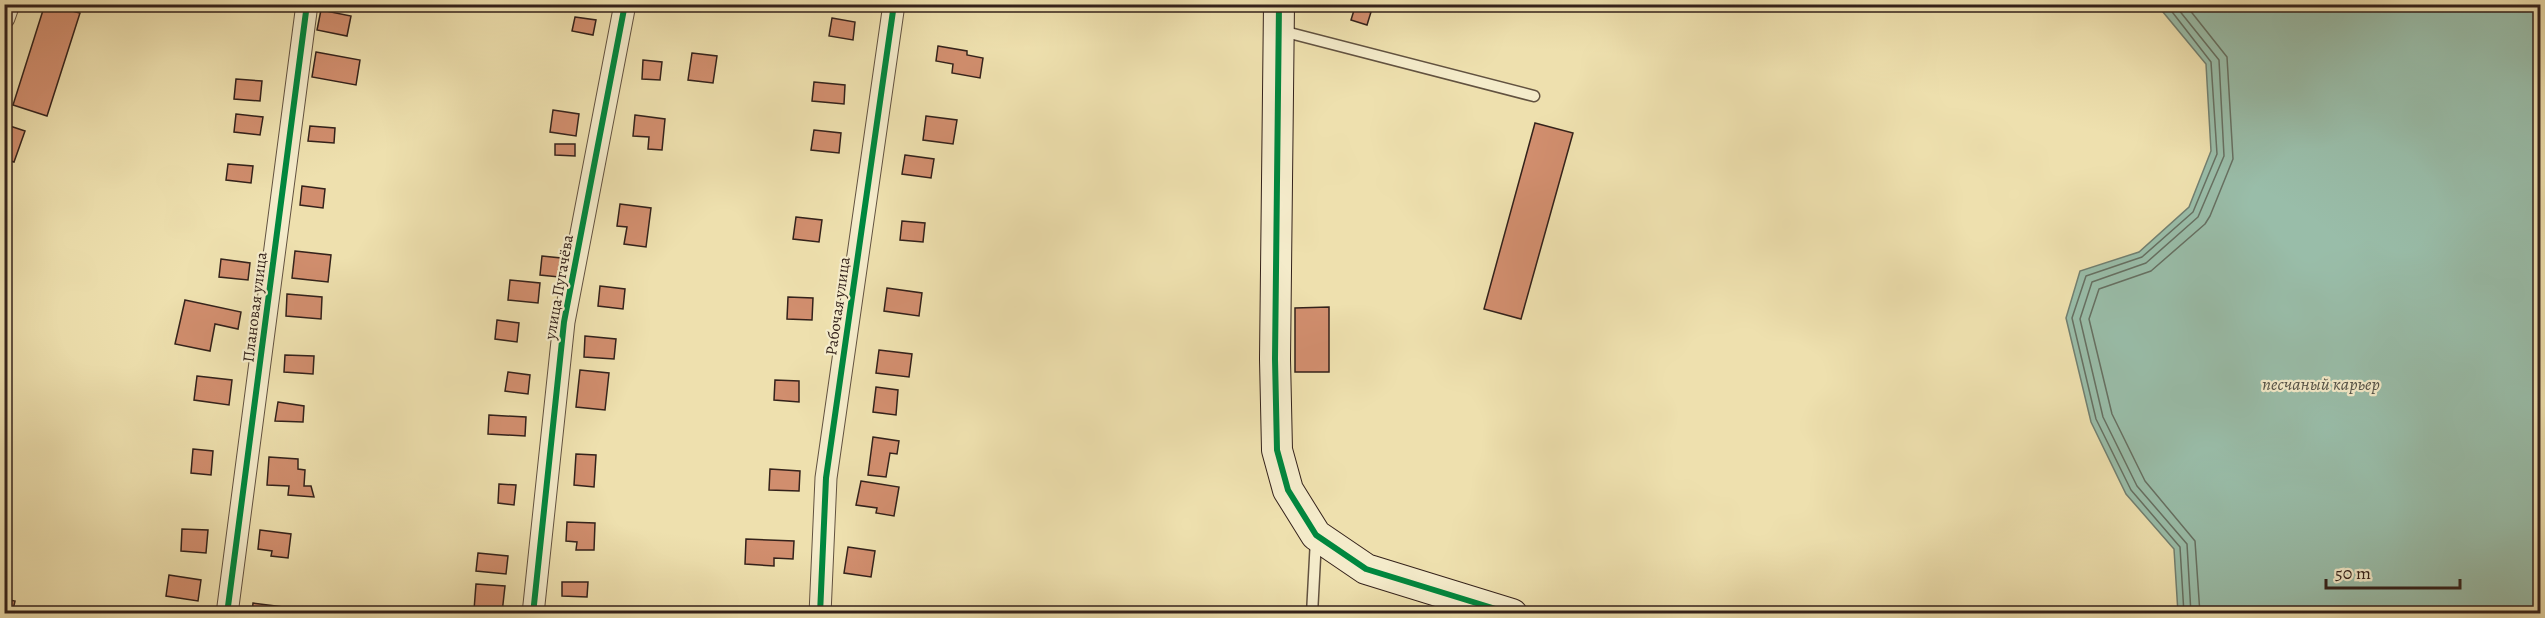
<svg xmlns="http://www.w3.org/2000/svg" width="2545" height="618" viewBox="0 0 2545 618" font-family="Alegreya,serif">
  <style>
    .water { fill: #99bda9; stroke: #717f70; stroke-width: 1.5 }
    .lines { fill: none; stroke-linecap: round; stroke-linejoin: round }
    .shore { stroke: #667062; stroke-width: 1.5 }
    .building { fill: #d18e6e; stroke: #34221b; stroke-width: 1.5 }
    .lane-casing { stroke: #625240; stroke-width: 13 }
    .street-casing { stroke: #625240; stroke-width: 23 }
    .secondary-casing { stroke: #34221b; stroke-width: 32 }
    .lane { stroke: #f4ebca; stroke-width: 10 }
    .street { stroke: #f4ebca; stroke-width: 21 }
    .secondary { stroke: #f4ebca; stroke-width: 30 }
    .cycleway-casing { stroke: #f4ebca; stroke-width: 10 }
    .cycleway { stroke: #00873e; stroke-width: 6 }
    .labels { text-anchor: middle; stroke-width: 4.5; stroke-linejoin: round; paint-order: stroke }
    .street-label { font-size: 16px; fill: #34221b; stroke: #f4ebca }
    .water-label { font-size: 18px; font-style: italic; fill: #525046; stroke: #f4ebca }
  </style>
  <rect width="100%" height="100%" fill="#eee0ae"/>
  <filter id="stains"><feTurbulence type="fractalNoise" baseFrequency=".00333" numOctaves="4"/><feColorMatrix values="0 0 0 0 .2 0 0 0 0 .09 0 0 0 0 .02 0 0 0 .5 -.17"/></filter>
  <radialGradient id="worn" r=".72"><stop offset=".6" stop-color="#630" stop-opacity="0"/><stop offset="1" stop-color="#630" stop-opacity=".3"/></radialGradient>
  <path class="water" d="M2160,5H2540V613H2178L2174,549L2126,494L2091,422L2066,318L2080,271L2139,252L2189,207L2211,151L2206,64L2163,12Z"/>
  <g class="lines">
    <path class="shore" d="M2166,4L2211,62L2217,154L2193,212L2142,257L2086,276L2072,318L2096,419L2131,490L2180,547L2184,614
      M2174,4L2219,60L2224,156L2198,217L2146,263L2092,282L2080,319L2103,417L2137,486L2187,544L2191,614
      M2185,4L2227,57L2233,159L2210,216L2205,224L2151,271L2099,289L2089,319L2112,414L2145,481L2195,541L2200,614"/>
  </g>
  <path class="building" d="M45,4L80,13L47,116L13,105Z
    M1355,7L1371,12L1367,25L1351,20Z
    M321,10L351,16L347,36L317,30Z
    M575,17L596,20L593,35L572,31Z
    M832,18L855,22L853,40L829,36Z
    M938,46L967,51V55L983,58L980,78L952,73L953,64L936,61Z
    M316,52L360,60L356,85L312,77Z
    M692,53L717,56L713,83L688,80Z
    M643,60L662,62L660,80L642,79Z
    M236,79L262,81L260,101L234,99Z
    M814,82L845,85L844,104L812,101Z
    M553,110L579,114L576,136L550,132Z
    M236,114L263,117L260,135L234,132Z
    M635,115L665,119L662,150L648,149L649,137L633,136Z
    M926,116L957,120L953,144L923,140Z
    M1535,123L1573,133L1521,319L1484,309Z
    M4,124L25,131L14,162L4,159Z
    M310,126L335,128L334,143L308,141Z
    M814,130L841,133L839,153L811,150Z
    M555,144H575V156L555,155Z
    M905,155L934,159L931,178L902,174Z
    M228,164L253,166L251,183L226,180Z
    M302,186L325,189L323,208L300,205Z
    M620,204L651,208L646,247L624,244L627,227L617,226Z
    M796,217L822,220L819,242L793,239Z
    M902,221L925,223L923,242L900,240Z
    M295,251L331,255L328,282L292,278Z
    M542,256L561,258L559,277L540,275Z
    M221,259L250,263L248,280L219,277Z
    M510,280L540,283L538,303L508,300Z
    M600,286L625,289L623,309L598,306Z
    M887,288L922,293L919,316L884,311Z
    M287,294L322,297L321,319L286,316Z
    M788,297L813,298L812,320L787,319Z
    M185,300L241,312L238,329L215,324L210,351L175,344Z
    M1329,307V372H1295V308Z
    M497,320L519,323L517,342L495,339Z
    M585,336L616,339L614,359L584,357Z
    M879,350L912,354L909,377L876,373Z
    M285,355L314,356L313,374L284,372Z
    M580,370L609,373L605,410L576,407Z
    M508,372L530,375L528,394L505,391Z
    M197,376L232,380L229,405L194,400Z
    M775,380L799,381V402L774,400Z
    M876,387L898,390L896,415L873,412Z
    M278,402L304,406L303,422L275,421Z
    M489,415L526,417L525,436L488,434Z
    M873,437L899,441L897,454L890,453L886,477L868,475Z
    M193,449L213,451L211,475L191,473Z
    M576,454L596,455L594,487L574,485Z
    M269,457L298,459V469L305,470L304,486H311L314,497L288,495L289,486L267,485Z
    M770,469L800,471L799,491L769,490Z
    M861,481L899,487L894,516L876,513L877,508L856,505Z
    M499,484L516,485L514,505L498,503Z
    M567,522L595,523L594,550H576L577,542L566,541Z
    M182,529L208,530L206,553L181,551Z
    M260,530L291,534L288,558L271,556L272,551L258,549Z
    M746,539L794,541L793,559L774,558V566L745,564Z
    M848,547L875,551L871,577L844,573Z
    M478,553L508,556L506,574L476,571Z
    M169,575L201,580L198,601L166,596Z
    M562,582H588L587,597L562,596Z
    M476,584L505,586L502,613L474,610Z
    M4,599L15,601L12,614H4Z
    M253,603L283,607L282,614H252Z"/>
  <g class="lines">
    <g class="lane-casing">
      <path id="lane" d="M1282,31L1534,96
        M1312,614L1316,539"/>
    </g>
    <g class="street-casing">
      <path id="street" d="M4,18L9,4
        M227,614L307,4
        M533,614L564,322L625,4
        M820,614L826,478L894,4"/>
    </g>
    <g class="secondary-casing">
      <path id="secondary" d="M1279,4L1275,359L1277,450L1288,490L1316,535L1366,569L1512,614"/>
    </g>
    <use href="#lane" class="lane"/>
    <use href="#street" class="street"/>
    <use href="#secondary" class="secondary"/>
    <g class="cycleway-casing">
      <path id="cycleway" d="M1279,4L1275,359L1277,450L1288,490L1316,535L1366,569L1512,614
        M227,614L307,4
        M533,614L564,322L625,4
        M820,614L826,478L894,4"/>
    </g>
    <use href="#cycleway" class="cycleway"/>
  </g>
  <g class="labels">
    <g class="street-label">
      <text transform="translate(558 287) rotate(-80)" y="6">улица Пугачёва</text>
      <text transform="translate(837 306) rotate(-82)" y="6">Рабочая улица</text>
      <text transform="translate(254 307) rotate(-83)" y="6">Плановая улица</text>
    </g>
    <g class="water-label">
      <text x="2321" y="390">песчаный карьер</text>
    </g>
  </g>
  <rect width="2545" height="618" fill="none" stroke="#eee0ae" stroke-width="24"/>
  <rect x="6" y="6" width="2533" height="606" fill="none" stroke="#34221b" stroke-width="3"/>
  <rect x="12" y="12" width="2521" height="594" fill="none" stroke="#34221b" stroke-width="1.5"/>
  <path d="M2326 579v9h134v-9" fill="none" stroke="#34221b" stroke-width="3"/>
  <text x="2335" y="579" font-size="18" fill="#34221b" stroke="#f4ebca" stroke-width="4.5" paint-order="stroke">50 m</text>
  <rect width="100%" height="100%" filter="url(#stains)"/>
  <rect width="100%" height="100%" fill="url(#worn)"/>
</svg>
